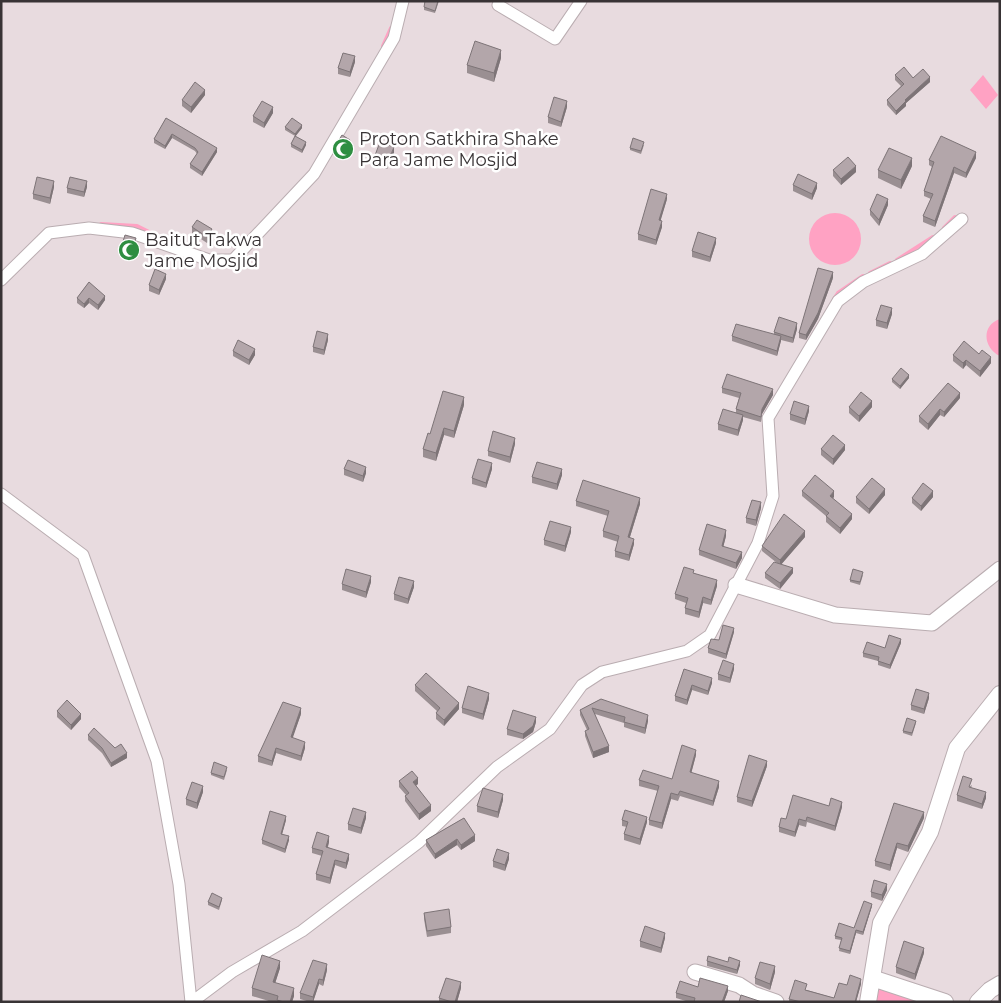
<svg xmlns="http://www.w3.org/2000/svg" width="1001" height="1003" viewBox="0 0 1001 1003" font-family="Montserrat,sans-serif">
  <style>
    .water { fill: #ffa2c3 }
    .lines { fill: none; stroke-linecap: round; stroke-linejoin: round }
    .stream { stroke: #ffa2c3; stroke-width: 4 }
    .minor-casing { stroke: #baadb1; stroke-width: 13 }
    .tertiary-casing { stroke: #baadb1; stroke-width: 17 }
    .secondary-casing { stroke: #baadb1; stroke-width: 18 }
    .minor { stroke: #fff; stroke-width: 11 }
    .tertiary { stroke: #fff; stroke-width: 15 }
    .secondary { stroke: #fff; stroke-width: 16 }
    .wall { fill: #9a8f92 }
    .shaded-wall { fill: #7d7477 }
    .building { fill: #b3a6aa; stroke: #7d7477 }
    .labels { text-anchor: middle; stroke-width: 5; stroke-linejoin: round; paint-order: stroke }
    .poi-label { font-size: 18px; fill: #383335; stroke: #fff; text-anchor: start }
  </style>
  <rect width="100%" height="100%" fill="#e8dbdf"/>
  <path class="water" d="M983,75L998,95L986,109L970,90Z
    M809 239a26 26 0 1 1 52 0a26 26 0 1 1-52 0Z
    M1000,319V356C983,348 981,325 1000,319Z
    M879,987L920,1002H875Z"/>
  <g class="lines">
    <path class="stream" d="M383,46L391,28
      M101,224L137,226L157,236
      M944,228L955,217
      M897,260L933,237
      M870,273L890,263
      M834,299L838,293L863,276"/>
    <g class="minor-casing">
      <path id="minor" d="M498,5L555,39L581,1
        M1,280L49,233L89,228L132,233L209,260H233L314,174L394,38L403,1
        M1,494L83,555L157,761L179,884L191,1002
        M192,1002L232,972L302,931L419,842L497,767L550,729L582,685L602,672L687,651L710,635L758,543L773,496L768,418L838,301L863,282L922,254L962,219"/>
    </g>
    <g class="tertiary-casing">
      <path id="tertiary" d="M736,585L835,615L932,623L1000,569
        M695,972L739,985L753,994L776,1002"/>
    </g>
    <g class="secondary-casing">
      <path id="secondary" d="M872,978L945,1002
        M868,1002L881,923L930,832L957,748L1000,694
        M978,1002L990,990L1000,984"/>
    </g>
    <use href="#minor" class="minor"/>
    <use href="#tertiary" class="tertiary"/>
    <use href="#secondary" class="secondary"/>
  </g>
  <path class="wall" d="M439,1L435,13L424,10V7Z
    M501,58L494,82L467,73V65Z
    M355,62L350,77L338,74V68Z
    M895,75L913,78L930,82L906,103V106L896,115L887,105V100L901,86L895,80Z
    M205,95L191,113L182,106V100Z
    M567,107L561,127L548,123V117Z
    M273,113L264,128L253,122V116Z
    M166,118L217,152L202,176L190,168V164L197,154L195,151L172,138L165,149L154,143V139Z
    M285,127L302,128L295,136L306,145L302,153L291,147V144L295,136L285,130Z
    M337,143L350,147L345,156L337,150Z
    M644,145L641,154L630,150V148Z
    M394,153L387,169L374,164V158Z
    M976,158L966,178L954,173L935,227L923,222V216L931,199L924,196V191L932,167L929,165V160Z
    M912,166L901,189L878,178V170Z
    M833,170L856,172L841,185L833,176Z
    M793,185L817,188L812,200L793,191Z
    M54,187L50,204L33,199V194Z
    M87,187L84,197L67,193V188Z
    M667,199L660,221L662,227L656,245L638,240V234Z
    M888,205L879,226L870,215V210Z
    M192,227L212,235L207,243L192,233Z
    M716,243L710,262L692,257V251Z
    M136,245L132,258L121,255V248Z
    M833,278L818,319L806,340L799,338V333Z
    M166,279L159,295L149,291V285Z
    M89,282L105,300L98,310L89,303L84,308L77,303V298Z
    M892,314L887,329L876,326V320Z
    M797,329L793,343L781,340L777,356L732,341V336L774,334V332Z
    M328,340L324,355L313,352V347Z
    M233,351L255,355L249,365L233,356Z
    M979,354L991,363L980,377L966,365L963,369L953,361V355Z
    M909,378L900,389L892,382V379Z
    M722,388L773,395L762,414L761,422L743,417V420L738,436L718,430V424L736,412V409L739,398L722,393Z
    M960,398L944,417L940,415L928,430L919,422V416Z
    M464,405L454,438L444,435L436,461L423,457V449L430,434Z
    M849,407H872L859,422L849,413Z
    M809,411L805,425L790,420V414Z
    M515,444L510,463L488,456V451Z
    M821,449L845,450L833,465L821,455Z
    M344,469L366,473L363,482L344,475Z
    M492,469L486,488L472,484V478Z
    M562,475L557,490L532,483V477Z
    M802,491L834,497L833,498L852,519L840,534L826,522V516L802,496Z
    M885,495L869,514L856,503V497Z
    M933,497L921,511L912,503V498Z
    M576,501L640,504L630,537L634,544L629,561L615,557V551L618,542L603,537V531L608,516L576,506Z
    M761,508L756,526L746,523V518Z
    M571,532L565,552L544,545V540Z
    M726,536L723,547L742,558L736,569L699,555V550Z
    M805,537L781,564L793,573L780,589L765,578V573L777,563L762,551V546Z
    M694,573L717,586L711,605L703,603L699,618L685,614V608L686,603L675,599V594Z
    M863,575L860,585L850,582V580Z
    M371,582L366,598L342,590V584Z
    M414,587L408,604L394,600V594Z
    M734,632L726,659L708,653V648L719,640Z
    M901,643L890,669L878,665V661L863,657V653L885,648Z
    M684,669L712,683L708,695L692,690L687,705L675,701V696Z
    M734,669L730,683L718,680V674Z
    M415,685L459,709L444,726L436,719V713L437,711L415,691Z
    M929,698L924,714L911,710V705Z
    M489,699L483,720L462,713V708Z
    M601,699L648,721L645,734L624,727V723L595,714L609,752L593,758L585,736V731L587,730L580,715V710Z
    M57,711L81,719L71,730L57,717Z
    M301,714L292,738L305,748L301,761L276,753L272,766L258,762V756Z
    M536,722L533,732L523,739L507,735V729Z
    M916,723L912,736L903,733V731Z
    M88,735L115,748L127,758L111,767L102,753L88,740Z
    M696,755L691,773L719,787L713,806L680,796L678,801L671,799L662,829L649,825V820L658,791L639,786V780L672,779Z
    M767,766L752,807L737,802V797Z
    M227,770L224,780L211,775V773Z
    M399,781L418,784L416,785L431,811L419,820L405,801V796L406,795L399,787Z
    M972,785L971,788L986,798L982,809L957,801V795Z
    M203,792L197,809L186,805V799Z
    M503,800L498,818L477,812V806Z
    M829,806L842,807L835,831L807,822L806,827L799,825L795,837L779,832V827L786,819Z
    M366,818L361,834L348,830V824Z
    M464,818L475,841L461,850L457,845L435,859L426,846V840Z
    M924,818L908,852L897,848L890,871L875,866V861Z
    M286,820L282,834L289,840L285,853L262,844V840Z
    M622,820L647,822L640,845L624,840V834L627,827L622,826Z
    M329,842L328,847L349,859L346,869L335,865L330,884L316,880V874L322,856L312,853V848Z
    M509,859L505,871L493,867V861Z
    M887,890L882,901L871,897V892Z
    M222,900L219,910L208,905V902Z
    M872,906L863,935L856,933L850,954L839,951L841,940L835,939V936L854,928Z
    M424,913L451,927V933L427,937L424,919Z
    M665,938L661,953L640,947V941Z
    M924,953L915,980L896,973V967Z
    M707,961L740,965L737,974L707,966Z
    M280,968L275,983L294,996L292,1002H272L252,996V988Z
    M327,970L323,986L319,984L313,1002H310L300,999V993Z
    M775,972L770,990L755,984V978Z
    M861,984L856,1002H789V999L807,990L834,998L847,985Z
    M698,987L728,991L724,1002H689L676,998V993Z
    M461,988L457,1002H439V998Z"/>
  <path class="shaded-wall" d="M501,50V58L494,82V73Z
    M355,56V62L350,77V72Z
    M930,77V82L906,103V106L896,115V111L905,100Z
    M205,90V95L191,113V107Z
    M567,101V107L561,127V122Z
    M273,107V113L264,128V123Z
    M302,125V128L295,137V134Z
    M172,134V138L165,149V146Z
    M350,140V147L345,156V149Z
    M306,142V145L302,153V150Z
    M394,147V153L387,169V164Z
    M217,148V152L202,176V172Z
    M976,152V158L966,178V173Z
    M912,158V166L901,189V180Z
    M856,166V172L841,185V179Z
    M954,167V173L935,227V221Z
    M54,181V187L50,204V198Z
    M87,181V187L84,197V192Z
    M817,183V188L812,200V194Z
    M667,194V199L659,226V220Z
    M888,199V205L879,226V220Z
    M662,221V227L656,245V240Z
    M212,229V235L207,243V237Z
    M136,238V245L132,258V252Z
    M716,238V243L710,262V257Z
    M833,272V278L818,319L806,340V335Z
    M166,274V279L159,295V290Z
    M105,296V300L98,310V305Z
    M89,298V303L84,308V304Z
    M892,308V314L887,329V323Z
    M797,323V329L793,343V338Z
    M328,334V340L324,355V350Z
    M781,336V341L777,356V351Z
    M255,349V355L249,365V360Z
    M991,357V363L980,377V371Z
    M966,360V365L963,369V363Z
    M909,375V378L900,389V386Z
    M773,389V395L762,414L761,422L762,409Z
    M960,393V398L944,417V412Z
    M464,397V405L454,438V431Z
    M872,401V407L859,422V416Z
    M809,406V411L805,425V419Z
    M940,409V415L928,430V424Z
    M743,415V420L738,436V430Z
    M444,428V435L436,461V453Z
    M515,438V444L510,463V457Z
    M845,445V450L833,465V459Z
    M492,463V469L486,488V483Z
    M366,467V473L363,482V476Z
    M562,469V475L557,490V484Z
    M885,489V495L869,514V509Z
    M834,491V497L830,501V496Z
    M933,491V497L921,511V506Z
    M640,498V504L628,543V537Z
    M761,502V508L756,526V520Z
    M852,514V519L840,534V528Z
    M571,527V532L565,552V546Z
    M726,530V536L722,552V546Z
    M805,531V537L780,566V560Z
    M634,539V544L629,561V555Z
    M742,552V558L736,569V563Z
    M793,568V573L780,589V583Z
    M371,576V582L366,598V592Z
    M717,580V586L711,605V600Z
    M414,581V587L408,604V599Z
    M703,597V603L699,618V612Z
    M734,628V632L726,659V654Z
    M901,639V643L890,669V665Z
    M734,664V669L730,683V678Z
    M712,678V683L708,695V691Z
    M692,685V690L687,705V700Z
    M489,693V699L483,720V714Z
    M929,693V698L924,714V709Z
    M459,703V709L444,726V720Z
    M301,708V714L291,743V737Z
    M81,714V719L71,730V725Z
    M648,715V721L645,734V728Z
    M536,717V722L533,732L523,739V734Z
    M305,742V748L301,761V756Z
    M609,746V752L593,758V752Z
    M276,748V753L272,766V761Z
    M696,750V755L690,778V772Z
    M127,753V758L111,767V763Z
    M767,761V766L752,807V801Z
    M418,778V784L413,788V782Z
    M719,781V787L713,806V801Z
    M203,786V792L197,809V803Z
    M986,792V798L982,809V804Z
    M671,793V799L662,829V823Z
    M503,794V800L498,818V812Z
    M842,802V807L835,831V826Z
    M431,805V811L419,820V814Z
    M366,812V818L361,834V828Z
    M924,812V818L908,852V846Z
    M286,816V820L281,838V834Z
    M647,817V822L640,845V839Z
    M799,819V825L795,837V832Z
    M475,835V841L461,850V845Z
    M289,836V840L285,853V849Z
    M329,836V842L326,852V847Z
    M457,839V845L435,859V854Z
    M897,843V848L890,871V865Z
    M509,853V859L505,871V865Z
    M349,854V859L346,869V863Z
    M335,860V865L330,884V878Z
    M887,884V890L882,901V895Z
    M872,904V906L863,935V932Z
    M856,930V933L850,954V951Z
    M665,933V938L661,953V948Z
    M924,948V953L915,980V974Z
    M280,961V968L273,990V982Z
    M740,961V965L737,974V970Z
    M327,964V970L323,986V980Z
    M775,966V972L770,990V984Z
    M319,979V984L313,1002V997Z
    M861,979V984L856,1002H855Z
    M461,982V988L457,1002H455Z
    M728,986V991L724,1002H722Z
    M294,988V996L292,1002H290Z"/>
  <path class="building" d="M425,1H438L435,11L424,7Z
    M475,41L501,50L494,73L467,65Z
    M343,53L355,56L350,72L338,68Z
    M904,67L913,78L923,69L930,77L905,100L906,101L896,111L887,100L904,84L895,75Z
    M195,82L205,90L191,107L182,100Z
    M554,97L567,101L561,122L548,117Z
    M262,101L273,107L264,123L253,116Z
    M166,118L217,148L202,172L190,164L198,152L195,148L172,134L165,146L154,139Z
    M292,118L302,125L295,134L285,127Z
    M342,135L350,140L345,149L337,143Z
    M295,136L306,142L302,150L291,144Z
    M941,136L976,152L966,173L954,167L935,221L923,216L933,194L924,191L934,162L929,160Z
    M633,138L644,142L641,151L630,148Z
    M380,142L394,147L387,164L374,158Z
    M889,148L912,158L901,180L878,170Z
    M848,157L856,166L841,179L833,170Z
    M798,174L817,183L812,194L793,185Z
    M37,177L54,181L50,198L33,194Z
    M70,177L87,181L84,192L67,188Z
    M651,189L667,194L659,220L662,221L656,240L638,234Z
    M877,194L888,199L879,220L870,210Z
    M197,220L212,229L207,237L192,227Z
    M698,232L716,238L710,257L692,251Z
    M125,235L136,238L132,252L121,248Z
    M818,268L833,272L818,313L806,335L799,333Z
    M155,269L166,274L159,290L149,285Z
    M89,282L105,296L98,305L89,298L84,304L77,298Z
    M881,305L892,308L887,323L876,320Z
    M779,317L797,323L793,338L774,332Z
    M736,324L781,336L777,351L732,336Z
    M317,331L328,334L324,350L313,347Z
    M238,340L255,349L249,360L233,351Z
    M964,341L979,354L982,350L991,357L980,371L966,360L963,363L953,355Z
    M901,368L909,375L900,386L892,379Z
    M727,374L773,389L762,409L761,417L736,409L741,393L722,388Z
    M948,383L960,393L944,412L940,409L928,424L919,416Z
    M443,391L464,397L454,431L444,428L436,453L423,449L428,433L430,434Z
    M861,392L872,401L859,416L849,407Z
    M794,401L809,406L805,419L790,414Z
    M723,409L743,415L738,430L718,424Z
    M493,431L515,438L510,457L488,451Z
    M833,435L845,445L833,459L821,449Z
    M478,459L492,463L486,483L472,478Z
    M348,460L366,467L363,476L344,469Z
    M537,462L562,469L557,484L532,477Z
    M815,475L834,491L830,496L852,514L840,528L826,516L829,513L802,491Z
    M872,478L885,489L869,509L856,497Z
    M583,480L640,498L628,537L634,539L629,555L615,551L619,536L603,531L609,511L576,501Z
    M923,483L933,491L921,506L912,498Z
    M752,500L761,502L756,520L746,518Z
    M784,514L805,531L780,560L762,546Z
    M550,521L571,527L565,546L544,540Z
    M707,524L726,530L722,546L742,552L736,563L699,550Z
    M774,562L793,568L780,583L765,573Z
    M684,567L694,570L693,573L717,580L711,600L703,597L699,612L685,608L688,598L675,594Z
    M346,569L371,576L366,592L342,584Z
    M853,569L863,572L860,582L850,580Z
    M399,577L414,581L408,599L394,594Z
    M723,625L734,628L726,654L708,648L711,639L719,640Z
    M889,635L901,639L890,665L878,661L879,657L863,653L867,642L885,648Z
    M723,660L734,664L730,678L718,674Z
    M684,669L712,678L708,691L692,685L687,700L675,696Z
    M426,673L459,703L444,720L436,713L440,708L415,685Z
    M468,686L489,693L483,714L462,708Z
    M916,689L929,693L924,709L911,705Z
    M601,699L648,715L645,728L624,722L625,717L592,708L609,746L593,752L585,731L589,729L580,710Z
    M67,700L81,714L71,725L57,711Z
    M283,702L301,708L291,737L305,742L301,756L276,748L272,761L258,756Z
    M513,710L536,717L533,726L523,734L507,729Z
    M907,718L916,721L912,733L903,731Z
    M94,728L115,748L121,744L127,753L111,763L102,748L88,735Z
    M682,745L696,750L690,772L719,781L713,801L680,791L678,795L671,793L662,823L649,820L659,786L639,780L643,770L672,779Z
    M749,755L767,761L752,801L737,797Z
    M214,762L227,767L224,777L211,773Z
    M412,771L418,778L413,782L431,805L419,814L405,796L409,793L399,781Z
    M963,776L972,779L969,787L986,792L982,804L957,795Z
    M192,782L203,786L197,803L186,799Z
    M483,788L503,794L498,812L477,806Z
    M793,795L829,806L831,798L842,802L835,826L807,817L806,821L799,819L795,832L779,827L781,818L786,819Z
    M894,803L924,812L908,846L897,843L890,865L875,861Z
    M353,808L366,812L361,828L348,824Z
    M625,810L647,817L640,839L624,834L628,822L622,820Z
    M270,811L286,816L281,834L289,836L285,849L262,840Z
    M464,818L475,835L461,845L457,839L435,854L426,840Z
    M317,832L329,836L326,847L349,854L346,863L335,860L330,878L316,874L323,851L312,848Z
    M497,849L509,853L505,865L493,861Z
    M874,880L887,884L882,895L871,892Z
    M212,893L222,898L219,907L208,902Z
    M864,901L872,904L863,932L856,930L850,951L839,948L842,938L835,936L839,923L854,928Z
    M449,909L451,927L427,931L424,913Z
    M645,926L665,933L661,948L640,941Z
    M904,941L924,948L915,974L896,967Z
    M262,955L280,961L273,982L294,988L290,1002H284L277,1000L278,996L252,988Z
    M708,956L728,962L729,957L740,961L737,970L707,961Z
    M313,960L327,964L323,980L319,979L313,997L300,993Z
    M760,962L775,966L770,984L755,978Z
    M850,975L861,979L855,1002H801L789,999L795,980L807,984L805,990L834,998L839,983L847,985Z
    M446,978L461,982L455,1002H452L439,998Z
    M700,978L728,986L722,1002H694L695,998L676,993L680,981L698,987Z
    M741,995L762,1002H739Z"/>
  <defs>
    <g id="mosque-disc" transform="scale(1.125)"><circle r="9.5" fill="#2e8e41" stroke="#fff"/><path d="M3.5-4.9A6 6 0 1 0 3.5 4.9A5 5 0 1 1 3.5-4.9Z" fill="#fff"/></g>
  </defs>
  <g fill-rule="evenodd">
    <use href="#mosque-disc" x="343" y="149"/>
    <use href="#mosque-disc" x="129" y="250"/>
  </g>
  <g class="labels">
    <g class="poi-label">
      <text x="359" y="145">Proton Satkhira Shake<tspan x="359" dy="21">Para Jame Mosjid</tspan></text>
      <text x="145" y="246">Baitut Takwa<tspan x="145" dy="21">Jame Mosjid</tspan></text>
    </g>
  </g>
  <rect width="1001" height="1003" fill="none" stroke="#383335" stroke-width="5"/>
</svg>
